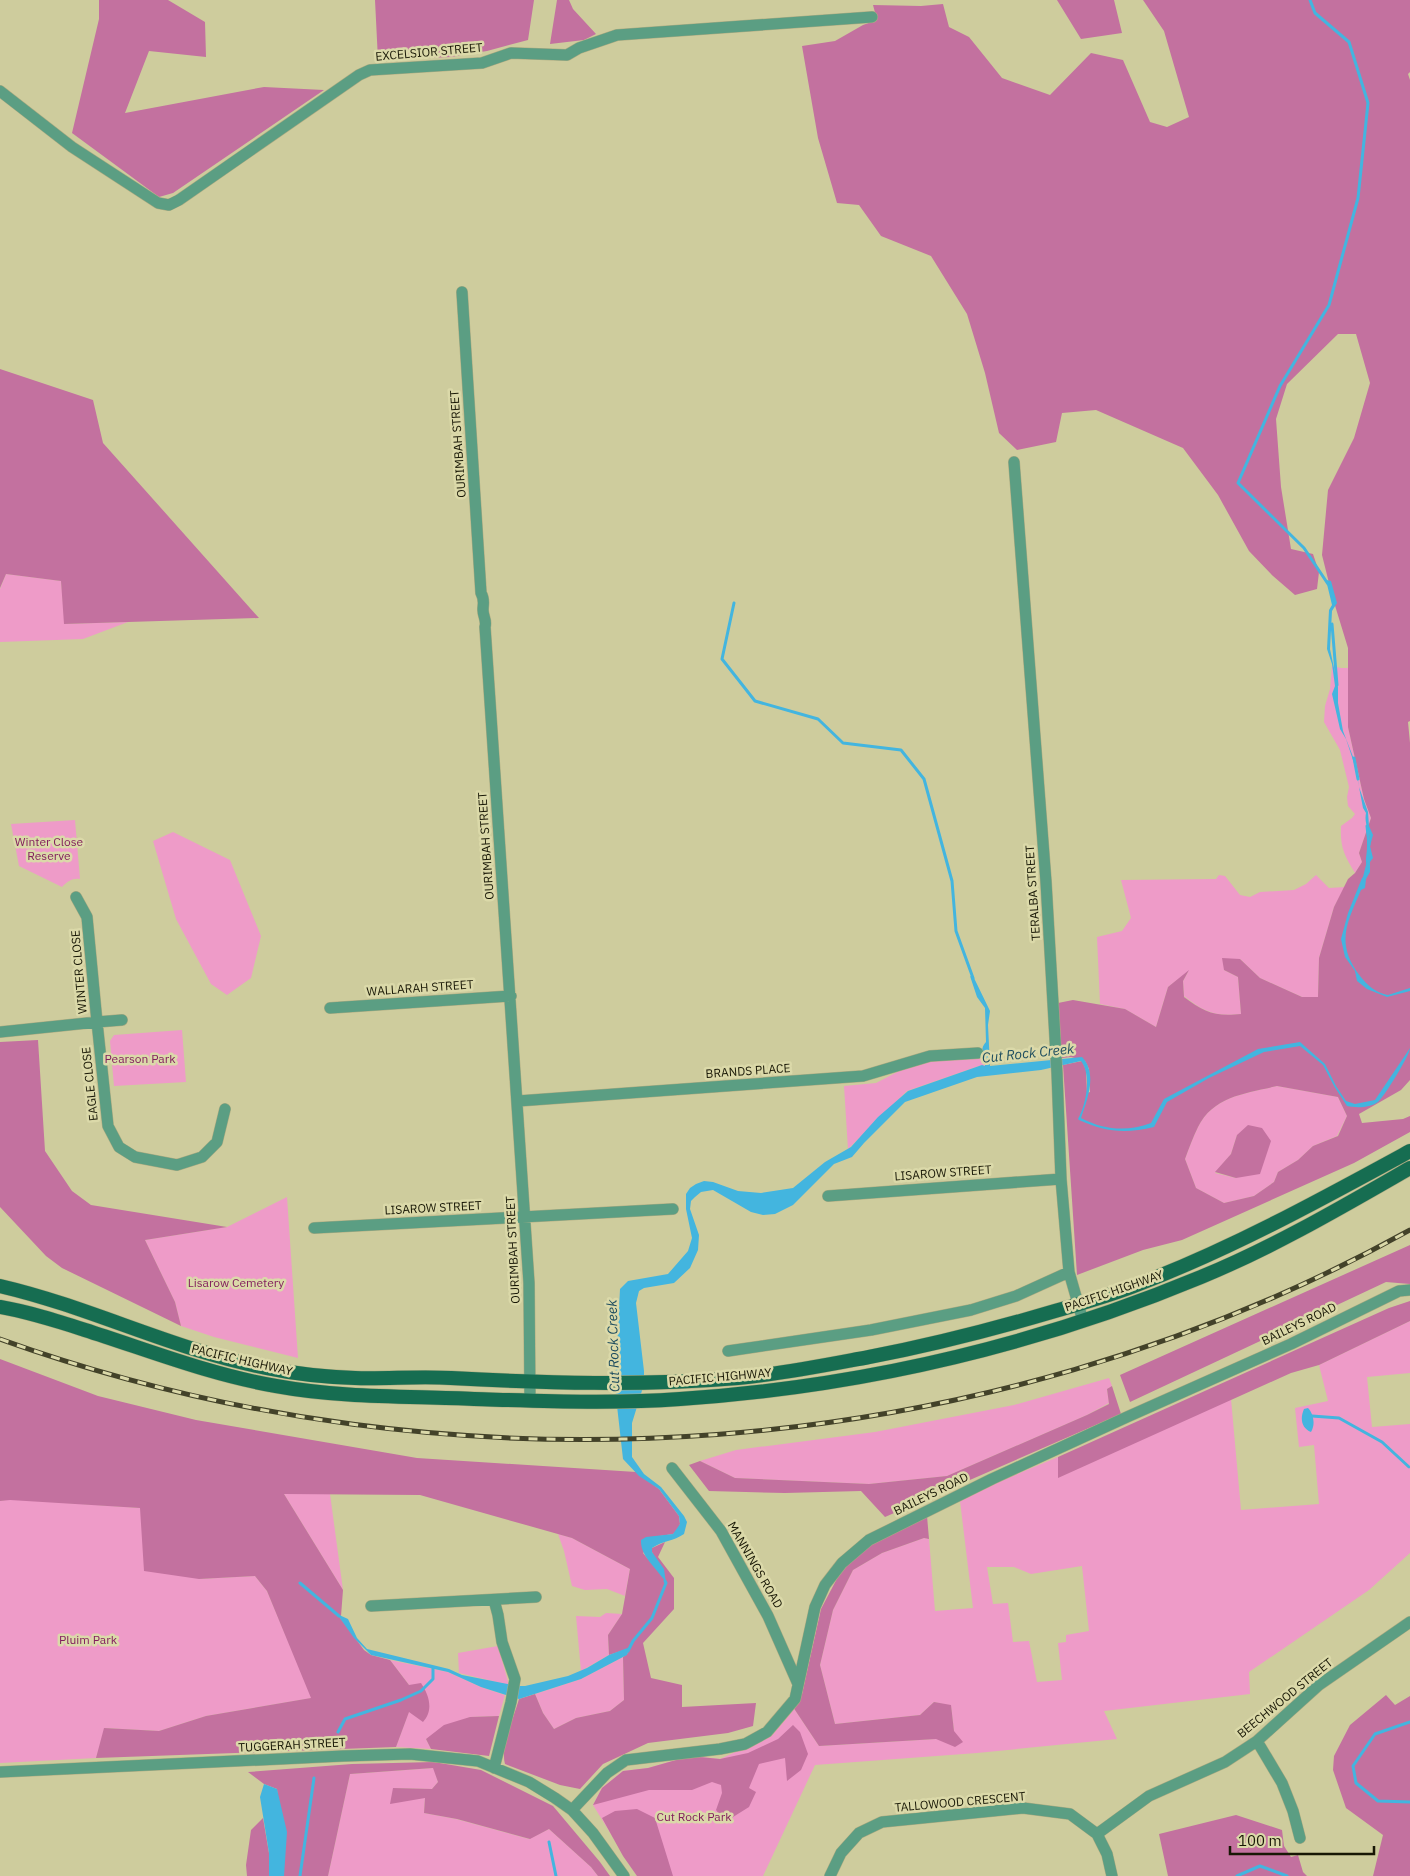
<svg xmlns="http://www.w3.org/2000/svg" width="1410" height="1876" viewBox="0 0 1410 1876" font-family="'IBM Plex Sans',sans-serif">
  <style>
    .green { fill: #ee9bc8; fill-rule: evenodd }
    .forest { fill: #c3719f; fill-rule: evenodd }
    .water { fill: #43b5df }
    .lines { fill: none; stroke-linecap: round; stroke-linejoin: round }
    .stream { stroke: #43b5df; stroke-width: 3 }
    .minor-casing { stroke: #adab82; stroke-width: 12 }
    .major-casing { stroke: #adab82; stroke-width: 15 }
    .minor { stroke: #5b9e83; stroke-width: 11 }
    .major { stroke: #166d51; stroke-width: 14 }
    .rail-casing { stroke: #434229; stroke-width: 5 }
    .rail { stroke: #dbd9a9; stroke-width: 3; stroke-dasharray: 9; stroke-linecap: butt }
    .labels { text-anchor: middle; stroke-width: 5; stroke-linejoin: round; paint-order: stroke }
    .street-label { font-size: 12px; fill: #181705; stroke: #dbd9a9 }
    .park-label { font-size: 12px; fill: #821f5d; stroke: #dbd9a9 }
    .water-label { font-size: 14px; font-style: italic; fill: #1e4d5f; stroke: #dbd9a9 }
  </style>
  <rect width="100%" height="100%" fill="#cecc9d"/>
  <path class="green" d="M6,574L61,581L65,624L128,622L83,639L0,642V589Z
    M1332,666L1341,668H1348V727L1364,799L1371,818L1359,853L1362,862L1355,873C1344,855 1340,847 1341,826L1352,818L1355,814L1348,806L1347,797L1349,787L1340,750L1324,722L1325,706L1330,689Z
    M75,820L80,879C72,878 68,881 62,887L19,866L11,824Z
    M173,832L230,860L261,936L251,978L227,995L211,984L176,919L153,841Z
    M1219,875L1225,876L1240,895L1250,897L1260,892L1294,890L1306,884L1316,875L1329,888L1345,887L1334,907L1319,958L1318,997H1302L1260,978L1240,959L1224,970L1238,977L1241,1014C1215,1017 1204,1012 1184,996L1183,981L1188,972L1168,987L1156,1027L1125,1009L1100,1004L1097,937L1122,931L1131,918L1121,880L1216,879Z
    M182,1030L186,1082L114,1086L110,1041L114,1035Z
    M988,1054V1068L982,1065L907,1091L848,1149L844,1086L876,1083L905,1068L932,1061Z
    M1277,1086L1338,1097L1347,1116L1337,1136L1313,1146L1298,1160L1278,1172L1274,1182L1254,1196L1224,1203L1196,1188L1185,1159C1189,1148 1193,1137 1198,1127C1213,1096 1247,1093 1277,1086ZM1237,1135L1236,1178L1215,1173L1231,1154Z
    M287,1197L298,1358L214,1337L181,1326L175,1302L145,1240L227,1227Z
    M1410,1321V1373L1367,1377L1372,1427L1410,1424V1553L1369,1590L1249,1672L1250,1694L1104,1711L1117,1739L977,1753L815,1765L763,1876H637L593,1805L602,1788L623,1771L648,1768L690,1756L720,1759L772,1735L791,1713L793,1707L819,1746L936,1739L954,1731L951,1706L934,1702L920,1715L835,1724L820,1665L833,1610L853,1570L882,1553L924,1538L929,1539L935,1611L973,1608L960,1501L996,1483L1058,1457L1059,1477L1231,1399L1241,1510L1319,1504L1314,1445L1299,1447L1295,1408L1328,1401L1319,1365ZM1082,1566L1089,1631L1066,1635V1642L1058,1643L1062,1680L1037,1682L1029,1641L1013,1642L1008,1603L993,1604L987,1567H1014L1031,1574Z
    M1109,1378L1112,1386L1107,1389L1109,1403L1087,1415L947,1476L869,1484L735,1478L700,1461L736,1450L875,1432L1014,1405Z
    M284,1494H330L343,1590Z
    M10,1499L140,1508L199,1579L255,1576L267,1591L312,1698L206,1716L159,1731L105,1728L96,1758L0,1763V1501Z
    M558,1534L572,1538L630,1569L625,1596L607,1589L585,1590L572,1586L564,1551Z
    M606,1613L622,1614L608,1635L609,1655L581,1671L576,1616L600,1617Z
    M498,1646L509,1685L459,1673L458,1653Z
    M623,1657L624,1700L610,1711L576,1718L554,1729L543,1713L535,1694L581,1679Z
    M390,1660L448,1672L481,1687L505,1695L499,1716L470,1717L426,1739L431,1749L396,1747L409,1711V1685Z
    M434,1768L438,1782L432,1789L393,1788L425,1798L424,1813L456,1819L529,1839L549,1829L591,1867L598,1876H328L350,1774Z"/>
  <path class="forest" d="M99,0H168L205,22L206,57L149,51L125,113L264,87L324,90L173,193L159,197L72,133L99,19Z
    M375,0H534L528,40L487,51L451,57L378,60Z
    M557,0H569L573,9L596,34L584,40L550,44Z
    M1057,0H1114L1122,33L1081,39Z
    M1143,0H1410V72L1408,74L1410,80V721L1408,722L1410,743V1080L1401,1090L1359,1114L1362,1123L1403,1119L1410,1116V1132L1354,1163L1182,1240L1143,1250L1077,1275L1063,1065L1082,1061L1086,1070L1087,1093L1090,1092L1089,1069L1085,1061L1071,1057L1062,1058L1058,1003L1073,1000L1125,1009L1156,1027L1168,987L1189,970L1183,981L1184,997C1204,1012 1215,1017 1241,1014L1238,977L1224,970L1222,958L1240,959L1260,978L1302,997H1318L1319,958L1334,907L1348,879L1355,873L1362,862L1359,853L1371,818L1364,799L1348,727V648L1333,599L1322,555L1328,490L1354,438L1370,383L1356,334H1338L1287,384L1276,419L1281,487L1291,549L1313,554L1319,572L1317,589L1295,595L1273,576L1249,551L1218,495L1183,448L1096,410L1062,413L1056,442L1017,450L999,433L985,373L967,314L931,256L881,236L859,205L837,203L818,138L802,46L835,41L863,25L877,20L873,5L921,6L943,4L949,27L969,37L1002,78L1050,95L1091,53L1123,60L1150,122L1167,127L1189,117L1164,31ZM1277,1086L1338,1097L1347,1116L1338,1136L1313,1146L1298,1160L1278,1172L1274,1182L1254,1196L1224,1203L1196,1188L1185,1159C1189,1148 1193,1137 1198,1127C1213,1096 1247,1093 1277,1086Z
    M0,369L93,400L103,443L259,618L64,624L61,581L6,574L0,588Z
    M38,1040L45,1151L72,1191L91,1205L227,1227L145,1240L175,1302L181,1326L62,1268L46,1256L0,1207V1042Z
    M1248,1125L1262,1128L1271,1141L1260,1174L1236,1178L1215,1172L1231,1154L1237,1135Z
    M1410,1245V1284L1386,1282L1130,1402L1120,1375Z
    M1410,1301V1321L1319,1365L1291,1373L1058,1478V1457L1389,1308Z
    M0,1359L98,1396L196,1420L417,1458L636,1472L659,1489L679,1516L680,1524L677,1531L673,1534L660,1536L643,1553L663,1577L652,1552V1548L665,1542L658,1557L674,1578V1609L643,1643L651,1678L682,1685V1707L756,1703L753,1726L728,1733L648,1743L603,1764L580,1789L560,1785L505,1764C500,1747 514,1717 519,1699L535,1694L543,1713L554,1729L576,1718L610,1711L624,1700L623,1657L627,1654L630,1648L609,1655L608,1635L622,1614L630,1569L572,1538L420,1495L284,1494L343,1590L341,1616L338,1615L364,1650L371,1655L390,1660L409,1685L421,1683C429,1695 434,1710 423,1722L409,1712L396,1747L96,1758L104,1728L159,1731L206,1716L311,1698L267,1591L255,1576L199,1579L144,1571L140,1508L10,1500L0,1501Z
    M1112,1386L1121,1414L885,1517L861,1491L785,1493L709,1491L689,1465L700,1461L735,1478L869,1484L947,1476L1087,1415L1109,1404L1107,1389Z
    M927,1516L929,1539L924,1538L882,1553L853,1570L833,1610L820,1665L835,1724L920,1715L934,1702L951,1705L954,1731L963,1742L955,1747L936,1739L819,1746L793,1707L802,1694L821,1609L842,1569L869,1546Z
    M1386,1695L1395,1705L1410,1696V1876H1373L1383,1835L1346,1808L1333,1770L1334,1756L1350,1725Z
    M499,1716L489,1756L431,1749L426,1739L444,1725L470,1717Z
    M793,1725L800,1732L808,1754L801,1770L787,1781L785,1758L759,1764L749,1788L756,1792L749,1807L725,1822L716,1810L722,1793L721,1785L712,1782L692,1790H649L593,1805L602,1788L623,1771L648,1768L690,1756L720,1759L748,1753L778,1739Z
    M434,1762L481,1770L553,1806L600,1862L610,1876H598L591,1867L549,1829L530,1839L457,1819L424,1813L425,1798L390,1804L393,1788L432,1789L438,1782L433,1768L350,1774L328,1876H284L277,1789L264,1784L248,1772L352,1764Z
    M637,1809L655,1818L673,1876H637L623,1856L602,1818L615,1811Z
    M1236,1815L1282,1830L1284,1846L1291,1857L1298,1855L1303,1872L1307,1876H1168L1159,1834Z
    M263,1818L269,1853V1876H247L246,1865L251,1830Z"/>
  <path class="water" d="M1326,580L1331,581L1337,603L1332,611L1330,649L1338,687V703L1343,731L1355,762L1359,787L1368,812L1369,826L1373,835L1370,846L1373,858L1370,862V872L1366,879L1365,888L1361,890C1347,923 1335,943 1360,976C1367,985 1376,993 1388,995L1410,988V991L1387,997L1367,989L1357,981L1355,971L1345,957L1341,939L1348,913L1362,878C1371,871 1365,867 1366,858C1367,851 1367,849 1367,841L1370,839C1369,829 1364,824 1366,813L1363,808L1355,766L1346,739L1340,729L1332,694L1335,686L1332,664L1327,649L1329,610L1332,605Z
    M970,976L974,978L990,1011L988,1025L990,1066L1082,1057C1098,1074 1087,1100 1081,1118C1104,1130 1127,1132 1151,1123L1164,1099L1258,1049L1300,1042L1325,1064L1336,1086L1346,1101L1355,1104L1375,1100L1410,1048C1410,1055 1384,1097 1378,1102C1370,1108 1356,1108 1347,1106L1334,1086L1323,1065L1300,1046L1264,1052L1209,1078L1167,1102L1154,1127C1125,1134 1105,1132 1079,1120L1078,1119C1086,1105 1092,1075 1081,1061L1041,1070L977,1077L905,1102L864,1143L852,1157L834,1164L793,1205L775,1214L763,1215L751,1212L713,1190L701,1192L695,1197L691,1201L690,1209L699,1235L698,1250L690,1268L674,1283L644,1288L639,1291L636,1303L644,1371V1384L632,1423V1457L644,1474L661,1487L684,1516L687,1522L684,1534C674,1541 662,1541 652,1548V1552L664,1569L666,1583C658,1569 640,1557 641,1540L646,1537L673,1534L680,1524L679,1516L659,1489L639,1476L623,1459L615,1388L620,1289L628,1281L668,1274L688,1251L692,1238L686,1209V1194L690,1188L696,1184L704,1181L713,1182L738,1191L761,1193L793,1188L825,1162L851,1147L878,1117L908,1091L982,1065L985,1066C985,1056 978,1051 986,1042L985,1008L977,997Z
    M1308,1408C1313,1413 1316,1424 1311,1432C1301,1428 1300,1418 1304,1409Z
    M337,1614L348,1619L357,1638L367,1649L449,1669L462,1675L518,1686H525L568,1676L587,1668L609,1655L630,1647L627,1655L623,1657L581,1679L519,1699L481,1687L448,1672L371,1655L354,1638Z
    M264,1784L277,1789L287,1832L284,1876H269V1853L260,1797Z"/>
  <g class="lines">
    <path class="stream" d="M1310,0L1315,13L1349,42L1368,103L1358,198L1329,305L1280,386L1238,483L1304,548L1328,584
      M734,603L722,659L755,701L818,719L843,743L901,750L924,779L952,881L956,931L973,978
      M1332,624L1337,685
      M1354,758L1358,779
      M1367,826L1369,845
      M1364,879L1368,863
      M1312,1416L1339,1418L1382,1442L1409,1467
      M300,1583L339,1616
      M628,1651L633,1641L652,1618L666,1583L665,1581
      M1410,1722L1375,1734L1353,1766L1356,1783L1378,1801L1410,1802
      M338,1732L345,1719L401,1700L421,1691L433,1679V1668
      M549,1842L556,1876
      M300,1876L314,1778
      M1237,1876L1260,1866L1287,1876"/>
    <g class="minor-casing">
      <path id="minor" d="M0,91L72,147L158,203L169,205L179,200L359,75L370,70L482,63L511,53L567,55L579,48L617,35L872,17
        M462,292L481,593C485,600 483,603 483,610C483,617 487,620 485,627L529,1283L530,1401
        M1014,462L1046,882L1057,1073L1061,1179L1069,1272L1083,1321
        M76,897L87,917L97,1022L122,1020
        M330,1008L511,996
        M0,1032L97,1022L108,1126L119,1147L135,1157L177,1165L202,1157L217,1142L225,1109
        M518,1101L863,1076L930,1056L978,1053
        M828,1196L1061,1179
        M314,1228L673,1209
        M728,1351L871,1330L971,1310L1016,1296L1069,1272
        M672,1468L721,1531L768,1616L798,1684
        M371,1606L536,1597
        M1257,1741L1282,1783L1293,1811L1300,1838
        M494,1768L511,1702L515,1679L502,1642L498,1615L494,1600
        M0,1772L343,1756L410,1754L478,1761L529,1782L555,1798L572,1810L593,1833L624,1876
        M572,1810L607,1773L626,1760L720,1749L745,1744L767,1732L795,1699L815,1607L825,1585L842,1563L869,1540L992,1479L1127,1417L1291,1344L1399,1291L1410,1290
        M1097,1834L1149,1796L1225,1762L1257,1741L1319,1685L1410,1622
        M830,1876L841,1853L859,1833L882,1822L1023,1808L1070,1814L1097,1834L1107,1854L1112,1876"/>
    </g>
    <g class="major-casing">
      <path id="major" d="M0,1286C91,1307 176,1351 267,1368C296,1374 326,1377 355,1378C387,1379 419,1376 451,1378C546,1383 643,1386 738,1378C782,1374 826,1365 869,1357C932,1345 994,1329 1055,1311C1083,1303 1112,1295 1139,1284C1233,1248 1322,1199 1410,1151
        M0,1307C29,1312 57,1321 85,1330C148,1350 211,1375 276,1386C341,1398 408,1396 474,1399C542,1401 612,1404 680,1399C859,1387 1035,1346 1201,1277C1274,1247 1342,1207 1410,1168"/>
    </g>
    <use href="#minor" class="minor"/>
    <use href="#major" class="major"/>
    <g class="rail-casing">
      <path id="rail" d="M0,1339C457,1503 984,1466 1410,1230"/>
    </g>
    <use href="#rail" class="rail"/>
  </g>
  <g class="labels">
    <g class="street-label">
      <text transform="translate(429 52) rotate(-5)" y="4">EXCELSIOR STREET</text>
      <text transform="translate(458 444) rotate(-94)" y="4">OURIMBAH STREET</text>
      <text transform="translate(486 846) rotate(-94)" y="4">OURIMBAH STREET</text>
      <text transform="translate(1033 893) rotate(-94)" y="4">TERALBA STREET</text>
      <text transform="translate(79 972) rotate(-95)" y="4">WINTER CLOSE</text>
      <text transform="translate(420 988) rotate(-4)" y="4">WALLARAH STREET</text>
      <text transform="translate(748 1071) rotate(-4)" y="4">BRANDS PLACE</text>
      <text transform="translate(90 1084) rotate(-96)" y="4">EAGLE CLOSE</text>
      <text transform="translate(943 1173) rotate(-4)" y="4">LISAROW STREET</text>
      <text transform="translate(433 1208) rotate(-3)" y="4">LISAROW STREET</text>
      <text transform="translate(513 1250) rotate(-93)" y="4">OURIMBAH STREET</text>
      <text transform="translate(1114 1291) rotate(-19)" y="4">PACIFIC HIGHWAY</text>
      <text transform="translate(1299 1324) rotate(-26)" y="4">BAILEYS ROAD</text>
      <text transform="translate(242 1360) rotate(13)" y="4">PACIFIC HIGHWAY</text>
      <text transform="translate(720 1377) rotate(-5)" y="4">PACIFIC HIGHWAY</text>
      <text transform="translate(931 1494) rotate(-26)" y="4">BAILEYS ROAD</text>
      <text transform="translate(755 1565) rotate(60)" y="4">MANNINGS ROAD</text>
      <text transform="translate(1285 1698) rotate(-39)" y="4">BEECHWOOD STREET</text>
      <text transform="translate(292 1745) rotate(-3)" y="4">TUGGERAH STREET</text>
      <text transform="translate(960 1802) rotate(-5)" y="4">TALLOWOOD CRESCENT</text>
    </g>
    <g class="park-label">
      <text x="49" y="846">Winter Close<tspan x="49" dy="14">Reserve</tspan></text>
      <text x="140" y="1063">Pearson Park</text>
      <text x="236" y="1287">Lisarow Cemetery</text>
      <text x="88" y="1644">Pluim Park</text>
      <text x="694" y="1821">Cut Rock Park</text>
    </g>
    <g class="water-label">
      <text transform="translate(1028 1053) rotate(-6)" y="5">Cut Rock Creek</text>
      <text transform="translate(613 1346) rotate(-92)" y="5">Cut Rock Creek</text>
    </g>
  </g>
  <path d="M1230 1846v8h144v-8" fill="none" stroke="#181705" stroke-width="2.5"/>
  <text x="1238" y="1846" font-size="15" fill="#181705" stroke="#dbd9a9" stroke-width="4" paint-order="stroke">100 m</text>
</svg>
